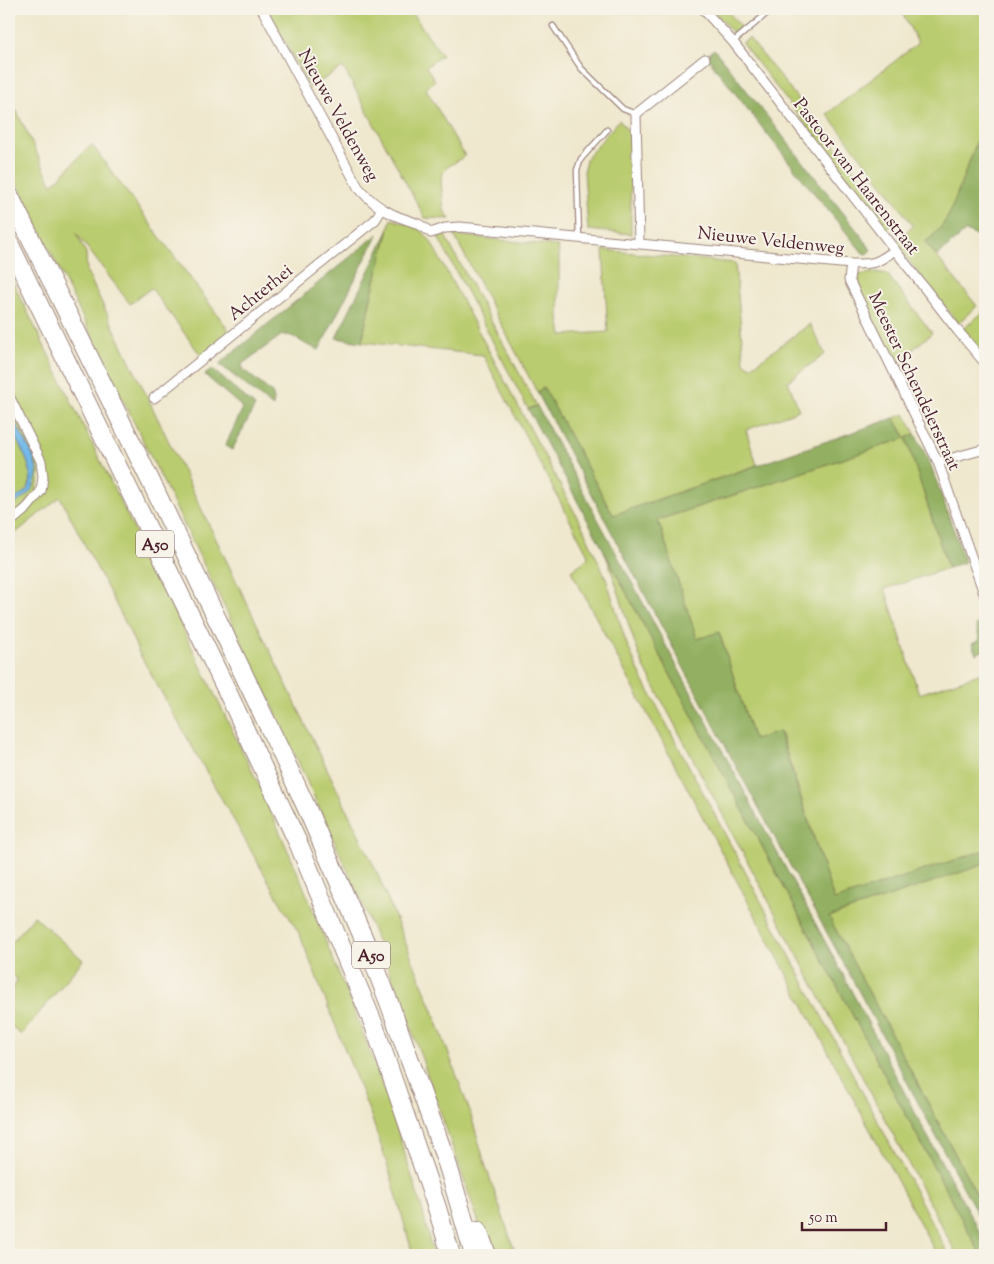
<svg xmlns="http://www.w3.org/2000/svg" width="994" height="1264" viewBox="0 0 994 1264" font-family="'Sorts Mill Goudy',serif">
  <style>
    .green { fill: #bacc6f; stroke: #82764d }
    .forest { fill: #93b062; stroke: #6e6846 }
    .water { fill: #72b9e9; stroke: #5e6c8a }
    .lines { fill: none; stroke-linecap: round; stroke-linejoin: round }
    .lane-casing { stroke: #9c847c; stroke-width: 7 }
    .street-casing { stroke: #9c847c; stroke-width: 11 }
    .highway-casing { stroke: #9c847c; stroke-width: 20 }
    .lane { stroke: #fff; stroke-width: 4.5 }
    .street { stroke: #fff; stroke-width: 9 }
    .highway { stroke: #fff; stroke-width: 18 }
    .labels { text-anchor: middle; stroke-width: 4; stroke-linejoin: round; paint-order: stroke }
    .shield { fill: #f7f3e8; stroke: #7e5f64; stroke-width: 1 }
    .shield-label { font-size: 16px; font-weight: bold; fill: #4a1f2b }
    .street-label { font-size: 18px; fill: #4a1f2b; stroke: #f7f3e8 }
  </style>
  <rect width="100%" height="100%" fill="#f7f3e8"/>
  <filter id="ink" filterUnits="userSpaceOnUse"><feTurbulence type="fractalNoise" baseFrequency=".02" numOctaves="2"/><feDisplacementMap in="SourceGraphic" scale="10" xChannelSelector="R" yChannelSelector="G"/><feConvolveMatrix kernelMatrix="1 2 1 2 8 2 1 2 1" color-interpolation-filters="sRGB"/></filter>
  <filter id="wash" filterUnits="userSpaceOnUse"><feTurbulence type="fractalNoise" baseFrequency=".0096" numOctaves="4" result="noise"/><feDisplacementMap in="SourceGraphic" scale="20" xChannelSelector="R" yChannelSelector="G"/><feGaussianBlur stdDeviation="1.12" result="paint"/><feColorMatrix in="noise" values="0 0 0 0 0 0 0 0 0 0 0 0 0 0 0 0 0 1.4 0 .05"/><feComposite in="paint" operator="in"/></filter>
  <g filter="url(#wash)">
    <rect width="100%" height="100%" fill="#efe8ce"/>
    <path class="green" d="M267,9H409L442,55L426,67L435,80L426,89L465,156L446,168L443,173L441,180L444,210L450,219L425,218L343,67L310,88Z
      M712,9H726L741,27L733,33Z
      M900,9H985V120L950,213C943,225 937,234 925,242L977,306L958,323L898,247L899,238L913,226L890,194L827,114L918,43Z
      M749,38L827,135L891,219L889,227L885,230L806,125L742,43Z
      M9,95L52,185L89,147L92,145L231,333L202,357L151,288L130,304L76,233L86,253L87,272L97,293L375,868L432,1008L470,1112L486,1167L516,1255H490L407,1016L360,898L270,700L9,167Z
      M619,120L628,131L630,140L631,234L588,230L584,170L586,159Z
      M391,219C407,224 421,226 431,242L583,528L606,578L626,642L642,678L949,1255H937L571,571L588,558L587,553L483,355L362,342L371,297Z
      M444,234L537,406L528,409L438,237Z
      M454,235L558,246L559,255V317L562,335L608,332L603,250L735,263L744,362L751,367L810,324L825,354L788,381L799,410L746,430L757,465L613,515L544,388L537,392Z
      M876,272L887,274L932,333L895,365L853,285V276Z
      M9,274L259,785L300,878L361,1028L388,1100L422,1209L433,1255H413L391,1176L371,1116L299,933L283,907L139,653L127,626L60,497L12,536L11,531L12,525L46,486L47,478L45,462L9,388Z
      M982,313L985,317V355L963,329Z
      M9,403L37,459L40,474L37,489L33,497L16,513L11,511L9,508V424C16,439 38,472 28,488C25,493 18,497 13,501L33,488V455L9,411Z
      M905,414L915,434L906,438L948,568L885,589L919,694L985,672V850L834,900L780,732L754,740L719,632L697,640L658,520L906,438L894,418Z
      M604,551L981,1255H957L643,665C628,628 619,588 604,551Z
      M985,864V1210L829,917Z
      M34,916L83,960L21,1035L9,1024V994L16,983L17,979L9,972V946Z"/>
    <path class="forest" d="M714,49L863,238L871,250L867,254L863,253L800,176L706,56Z
      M985,120V229L977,236L966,231L937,256L925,242C937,234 943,225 950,213Z
      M389,229L371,297L362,342L336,338Z
      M378,234L319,350C315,348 311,347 307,345C298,340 293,334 282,335L242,364V366L244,370L272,393L274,399L273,407L219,364Z
      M212,369L255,406L232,450L225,446L243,408L205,375Z
      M544,388L613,515L894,418L906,438L915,434L930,463L965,562L948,568L906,438L658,520L697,639L719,632L754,740L779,732L834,900L985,850V864L829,917L985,1210V1228L857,988L745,783L537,392Z
      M537,406L841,971L922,1126L985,1242V1255H981L528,409Z
      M985,621V650L976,654L972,644L980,640L976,625Z"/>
    <path class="water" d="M9,411L33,455L37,470V476L33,488L29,493L15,504L13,501C17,497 25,493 28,488C39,472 16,442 10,426C8,422 9,416 9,411Z"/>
  </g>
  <g filter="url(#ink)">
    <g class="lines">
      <g class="lane-casing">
        <path id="lane" d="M553,26L581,68L623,109L636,114
          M733,42L772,9
          M579,238L577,170L581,159L607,130"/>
      </g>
      <g class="street-casing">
        <path id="street" d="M262,9L358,187C368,199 379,208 392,214C408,222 417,220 431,233L445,228L460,227L851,264C874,264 876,264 895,250
          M703,9L733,42L958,331L985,363
          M639,243L636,114L705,59
          M851,264L849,280L938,462L985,596
          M9,396L41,461L43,477L41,491L27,508L9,523
          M154,398L375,220L382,209
          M938,462L985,449"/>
      </g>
      <g class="highway-casing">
        <path id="highway" d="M9,195L154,488L280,750L308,811L370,953L390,1005L448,1166L474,1255
          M9,243L227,691L299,845L374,1025L437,1208L451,1255
          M478,1230L487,1255"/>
      </g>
      <use href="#lane" class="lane"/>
      <use href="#street" class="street"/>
      <use href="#highway" class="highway"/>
    </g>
  </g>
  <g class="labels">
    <g class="shield">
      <rect x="136" y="530.5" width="38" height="27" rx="4"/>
      <rect x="352" y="941.5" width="38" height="27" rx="4"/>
    </g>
    <g class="shield-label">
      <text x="155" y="550">A50</text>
      <text x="371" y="961">A50</text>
    </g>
    <g class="street-label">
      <text transform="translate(339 115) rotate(61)" y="6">Nieuwe Veldenweg</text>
      <text transform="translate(857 176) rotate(52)" y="6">Pastoor van Haarenstraat</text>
      <text transform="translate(771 240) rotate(6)" y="6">Nieuwe Veldenweg</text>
      <text transform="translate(260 292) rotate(-39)" y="6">Achterhei</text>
      <text transform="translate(915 381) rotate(65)" y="6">Meester Schendelerstraat</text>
    </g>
  </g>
  <rect width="994" height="1264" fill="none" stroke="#f7f3e8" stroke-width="30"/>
  <path d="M802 1222v8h84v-8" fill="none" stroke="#4a1f2b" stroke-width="2.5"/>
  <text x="809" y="1222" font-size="15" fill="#4a1f2b" stroke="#f7f3e8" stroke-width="4" paint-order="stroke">50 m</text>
</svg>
